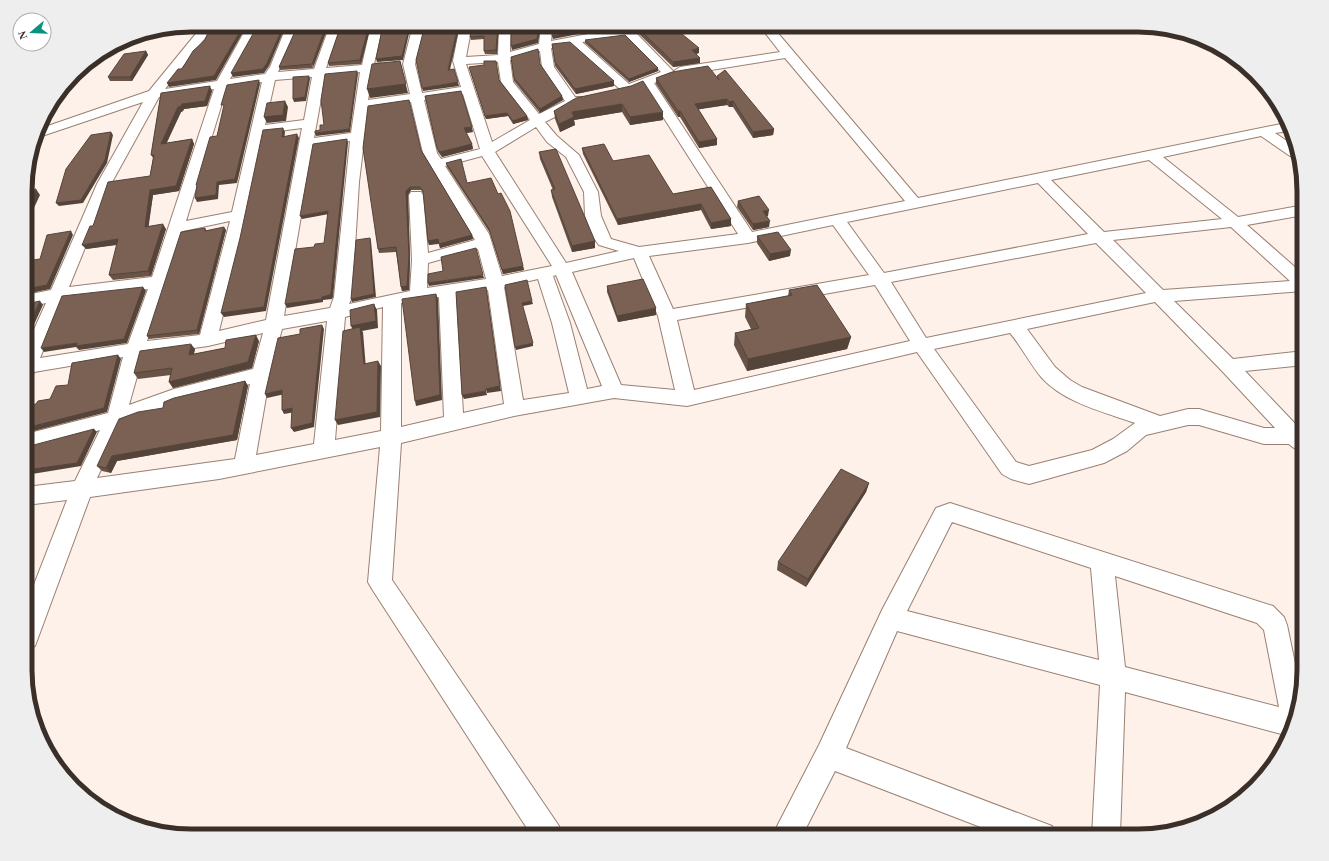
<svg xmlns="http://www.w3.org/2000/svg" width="1329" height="861" viewBox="0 0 1329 861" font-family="Georgia,serif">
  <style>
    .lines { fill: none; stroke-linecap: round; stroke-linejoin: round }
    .minor-casing { stroke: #9a8071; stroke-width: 2 }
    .minor { fill: #fff; fill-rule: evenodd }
    .wall { fill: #695347 }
    .shaded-wall { fill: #55443a }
    .building { fill: #7a6153; stroke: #55443a }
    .rim { fill: none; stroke: #3b3029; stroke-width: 5 }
  </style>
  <rect width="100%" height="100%" fill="#fdf1ea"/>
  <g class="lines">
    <g class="minor-casing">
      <path id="minor" d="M203,25H215L165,89L217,81L248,25H260L230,79L265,74L270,67L287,25H299L278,72L314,69L330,25H342L326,68L362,65L371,25H383L374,64L381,63L387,67L385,70L373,71L368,100L410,94L403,64L413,25H425L415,64L422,93L461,87L453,61L460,25H472L466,57L498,55L499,25H511L510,52L539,44L541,25H553L551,41L588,34L576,25H589L600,32L647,25H669L667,27L637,34L675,73L673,76L654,83L752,232L905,201L785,58L680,75L674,71L680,67L780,52L759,25H771L918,198L1286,123L1289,131L1275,133L1293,145L1296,157L1290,156L1261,136L1163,157L1238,217L1304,205V215L1247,225L1304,275V291L1174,301L1233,359L1304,351V365L1245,371L1304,433V449C1298,451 1293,448 1289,444H1264L1199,425H1188L1146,435L1127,451L1104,463L1029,484L1011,479L1002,474L917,352L687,406L614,398L514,416L401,443L392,580L559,826L563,836H532L372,589L368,582L380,447L219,479L90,497L38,638L35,646L26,649V605L67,500L26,505V487L75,481L100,430L26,450V434L108,413L123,357L34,372L33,375L26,377V347L46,303L26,307V295L51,290L97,184L143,102L36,138L39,129L149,91ZM626,36L661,72L629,84L582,42ZM571,45L623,92L627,93L644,87L738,234L639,247L611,239L601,216L598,192L579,155L557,136L545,122L582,103L583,100L582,97H575L554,67L551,48ZM540,51L542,67L565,101L539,114L513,82L510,60ZM498,62L501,82L530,120L492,142L466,64ZM360,72L351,133L314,138L325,76ZM312,77L304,120L265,125L275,80ZM262,82L232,212L186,221L227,87ZM214,89L152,277L69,287L111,184L159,97ZM463,94L480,149L441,159L437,153L424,100ZM411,102L423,153L475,240L428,253L423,195L421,192H411L409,195L412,260L410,291L349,304L352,297L359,182L368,108ZM536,127L547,142L566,157L584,192L585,216L592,236L599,245L619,251L566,263L495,152ZM302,128L266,320L219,331L241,242L264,133ZM350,141L334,297L330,308L284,316L313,146ZM482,156L552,266L502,276L489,234L445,166ZM1149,160L1222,219L1104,232L1051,180ZM1038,183L1088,234L884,273L847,222ZM230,221L200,335L147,341L183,231ZM833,225L869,275L673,309L649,256L748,243ZM1231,227L1290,281L1163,290L1113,240ZM1096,243L1146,293L926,338L891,282ZM478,249L486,279L427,288L428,263ZM634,258L658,316L675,390L621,385L572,272ZM556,275L602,386L587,389L570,323L553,276ZM538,279L552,323L569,393L523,400L504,287ZM875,285L910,341L694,390L677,320ZM148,289L128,344L40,358L64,299ZM488,290L504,404L463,413L456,295ZM439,297L444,417L401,427V303ZM1155,302L1222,371L1275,428H1264L1199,409H1188L1160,416L1082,387L1070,380L1055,367L1027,329ZM383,307L381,431L335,440L345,317ZM327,321L314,444L256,455L270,374L282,329ZM263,333L253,369L174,389L129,405L143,355L208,346ZM1010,333C1022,347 1030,364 1042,378C1065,403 1104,412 1135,423L1113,439L1092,450L1029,466L1016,462L934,349ZM250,384L235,459L97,478L123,423L178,402Z
        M950,503L1273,606L1284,617L1287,625L1301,692L1295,723L1289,736L1125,692L1120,836H1092L1100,685L897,631L846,748L1052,826L1056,836H1004L835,771L802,836H772L819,745L882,610L936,508ZM952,522L1091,568L1099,660L907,611ZM1115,576L1257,623L1264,630L1279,707L1125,667Z"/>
    </g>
    <use href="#minor" class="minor"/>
  </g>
  <path class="wall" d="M298,25L313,68L280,70L279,67Z
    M341,25H371L361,64L329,66L328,63Z
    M472,25H499L497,54H485L484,51V39L471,40L470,37Z
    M592,25H635L600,30Z
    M640,30L699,53L696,54L700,63L673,67L640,35Z
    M585,40L658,71L629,82L585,43Z
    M552,44L614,86L576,94L555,66Z
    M146,51L148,55L132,81H110L108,77Z
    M511,57L540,64L562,96L563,100L540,113L514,81Z
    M469,67L499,80L527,116L528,120L513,124L508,116L486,119Z
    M717,76L774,129L773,135L753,138L733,107H729L727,105L698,109L717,139V145L699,148L680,117H678L656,84V78H717Z
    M631,86L663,120L630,125L622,112L574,120L575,125L560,132L555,119L554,111Z
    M212,91L207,106L184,109L183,111L181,112L166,143L192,139L194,144L179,191L153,195L148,226L166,229L151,276L113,280L109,275L117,245L86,249L93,226L150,176L153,158L151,155L161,93Z
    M425,96L473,132L466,133L472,144L473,149L442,157L438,152Z
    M582,148L613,161L673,194L711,187L731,219V226L711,229L701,210L618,225L583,154Z
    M421,150L472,235L473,239L440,248L439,244L429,245L428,241L424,194L421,190H411L408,195L410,260L409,290L402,291L396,252L379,253L378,249Z
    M539,152L595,241V248L572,252L552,197L551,190H553L540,159Z
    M446,163L523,266L524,270L503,274L490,233L447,167Z
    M738,201L768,216H767L769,227L753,230L737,207Z
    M205,228L206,230H226L199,334L149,339L147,336Z
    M757,236L790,256L769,261L757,243Z
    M607,286L656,315L618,322L607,292Z
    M789,290L851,337L847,349L747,371L734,345L735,333L751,329L745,317L746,304L788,296Z
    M259,341L252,368L173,388L169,382L171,375L138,379L134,373L195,349L194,354L225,348Z
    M245,381L248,386L237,440L117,461L111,473L102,471L97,466L163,408Z
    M869,483L866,492L806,587L777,570L778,562Z"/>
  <path class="shaded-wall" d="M244,25H247L216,80L169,87L167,83Z
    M284,25H286L269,66L264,73L233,77L231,73Z
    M326,25H329L313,68L312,64Z
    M369,25H371L361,64L360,60Z
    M410,25H411L403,60L377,62L376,59Z
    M458,25H460L449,74L448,70Z
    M498,25H499L497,54L496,50Z
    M540,25H541L538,43L512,50L511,46Z
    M612,25H635L600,30V27Z
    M584,30V33L553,39L552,36Z
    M699,48V53L692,55V50Z
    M146,51L148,55L132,81L130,77Z
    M700,58V63L673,67V62Z
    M400,61L408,93L370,98L367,89Z
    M658,68V71L629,82V79Z
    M357,71L358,74L350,132L316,136L315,133L349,129Z
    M309,76L310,79L306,101L294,102L293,99Z
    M259,80L260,84L237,183L219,185L218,199L197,202L195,198L217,182Z
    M614,81V86L576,94L575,89Z
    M458,82L459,86L423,91L422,88Z
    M210,86L212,91L207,106L184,109L183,111L181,112L164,149L161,144L178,107Z
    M562,96L563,100L540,113V109Z
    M727,99V105L695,110V104Z
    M285,101L288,107L286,121L267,123L264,117Z
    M733,101V107H729V102Z
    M622,104V112L574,120L575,125L560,132L559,124L572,112Z
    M678,111H680V117H678Z
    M663,112V120L630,125V117Z
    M507,113L508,116L486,119L485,116Z
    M527,116L528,120L513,124V121Z
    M472,127L473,132L465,133L464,128Z
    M283,128L285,132L284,141L282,137Z
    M774,129L773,135L753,138V132Z
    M111,132L113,135L107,163L83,203L59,206L56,203Z
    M297,134L299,138L266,311L224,317L221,313Z
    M192,139L194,144L179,191L153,195L148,231L145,227L150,190Z
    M347,139L348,143L333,297L332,299L323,300V302L287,308L285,304L322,297Z
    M717,139V145L699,148V142Z
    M472,144L473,149L442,157L440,152Z
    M410,187L411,190L408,195L410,260L409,290L402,291L401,287L406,191Z
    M36,189L40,195L26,225V209Z
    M701,204V210L618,225L617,219Z
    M769,210L768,216L763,217V211Z
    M328,211L329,214L302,219L300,216Z
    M731,219V226L711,229V223Z
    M770,221L769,227L753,230V224Z
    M163,224L166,229L151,276L148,271Z
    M224,227L226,230L199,334L197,330Z
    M71,231L73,235L50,289L26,294V289Z
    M472,235L473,239L440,248L439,244Z
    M370,238L371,241L376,297L352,302L351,299Z
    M118,239L121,244L86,249L82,245Z
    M438,239L439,243L429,245L428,241Z
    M595,241V248L572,252V246Z
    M791,250L790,256L769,261L770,254Z
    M523,266L524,270L503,274L502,270Z
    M483,275L484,278L429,286L428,283Z
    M143,287L146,291L127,343L79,350L76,347L44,352L41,348L77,343Z
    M486,287L501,391L487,393L486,389Z
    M436,294L438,299L442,400L416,406L415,401Z
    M40,301L43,305L26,342V331Z
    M532,301L533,304L523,306L522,303Z
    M374,304L377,310L378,328L362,331L363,332L366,369L364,364L354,332L351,326Z
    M656,308V315L618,322L617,316Z
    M322,325L324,329L314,427L294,432L291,428Z
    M256,335L259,341L252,368L173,388L169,382Z
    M851,337L847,349L747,371L748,359Z
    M533,343V346L516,350L515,347Z
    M191,344L195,349L192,361L189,355Z
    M118,355L121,359L107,412L26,433V428Z
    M378,361L381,366L380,417L338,425L335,420Z
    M245,381L248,386L237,440L117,461L111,473L106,468L112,456Z
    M282,390L285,394L267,398L265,394Z
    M486,391L487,395L464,399L462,395Z
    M292,408L295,412L284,414L282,410Z
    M94,429L97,432L81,466L26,475V470Z
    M869,483L866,492L806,587L808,579Z"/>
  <path class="building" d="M213,25H244L214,76L167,83L178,69H182L193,51L205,40L209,30Z
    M258,25H284L267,63L263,69L231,73Z
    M298,25H326L312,64L279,67Z
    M341,25H369L360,60L328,63Z
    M383,25H410L402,56L376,59Z
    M425,25H458L448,70L454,69L458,82L422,88L416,60Z
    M472,25H498L496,50L484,51V36L470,37Z
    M511,25H540L537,39L511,46Z
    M553,25H578L584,30L552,36Z
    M597,25H612L600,27Z
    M662,25H671L699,48L692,50L700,58L673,62L640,30Z
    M625,35L658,68L629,79L585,40Z
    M570,42L614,81L575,89L555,62L552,44Z
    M538,49L540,64L562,96L540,109L514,78L511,57Z
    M146,51L130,77H108L124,54Z
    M400,61L406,84L367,89L372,64Z
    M484,61H496L499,80L527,116L513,121L507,113L485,116L469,67L484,65Z
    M708,66L719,80L717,76L725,70L774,129L753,132L733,101L729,102L727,99L695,104L717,139L699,142L680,111H678L656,78L672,72Z
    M357,71L349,129L315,133V131L320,130V125H324L321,100L325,74Z
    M309,76L305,97L293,99V77Z
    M259,80L235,179L217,182L216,195L195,198L197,185H196L210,137L217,136L224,105H221L227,85Z
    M643,81L663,112L630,117L622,104L572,112L574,117L559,124L554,111L576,98L631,86Z
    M210,86L205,101L182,104L181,106L178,107L161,144L192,139L176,186L150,190L145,227L163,224L148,271L109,275L118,239L82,245L90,226H93L108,182L150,176L154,155H151L161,93Z
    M461,91L472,127L464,128L472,144L440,152L437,148L425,96Z
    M409,100L421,150L472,235L439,244L438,239L428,241L423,191L420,187H410L406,191L409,256L407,286L401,287L396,247L378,249L363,148L368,106Z
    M285,101L283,115L264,117L267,103Z
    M283,128L282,137L297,134L264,307L221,313L240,238L263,130Z
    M111,132L105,160L81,200L56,203L66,169L91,135Z
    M347,139L331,293L330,295L322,297V299L285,304L295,249L314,247L315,244L324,243L328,211L300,216L313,144Z
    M604,144L613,161L649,155L673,194L711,187L731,219L711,223L701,204L617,219L582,148Z
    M556,149L595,241L572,246L551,190L555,189L539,152Z
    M461,159L467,183L491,178L498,194L501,193L510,211L523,266L502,270L489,229L446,163Z
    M36,189L26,209V191Z
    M759,196L769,210L763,211L770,221L753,224L738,201Z
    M224,227L197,330L147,336L181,232L205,228V231Z
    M71,231L47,285L26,289V261L40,259L47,235Z
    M778,232L791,250L770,254L757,236Z
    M370,238L374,294L351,299L356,240Z
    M476,248L483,275L428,283V274L443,271L441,257Z
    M643,279L656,308L617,316L607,286Z
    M527,280L532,301L522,303L533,343L515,347L505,285Z
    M817,285L851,337L748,359L735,333L759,328L746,304L792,295L789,290Z
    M143,287L124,339L76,346L77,343L41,348L62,296Z
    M486,287L500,386L486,389V391L462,395L456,292Z
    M436,294L440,395L415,401L402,299Z
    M40,301L26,331V304Z
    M374,304L376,321L351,326L350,310Z
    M322,325L312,423L291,428L292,408L282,410V390L265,394L278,338L300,334V329Z
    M360,327L364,364L378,361L377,412L335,420L343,331Z
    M256,335L248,362L169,382L172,368L134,373L140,351L191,344L189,355L225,348L226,340Z
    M118,355L104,408L26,428V406L36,404L38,401L50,399L56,386L68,385L72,363Z
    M245,381L233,435L112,456L106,468L97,466L119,419L138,412L163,408L164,402L174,398Z
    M94,429L77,463L26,470V447Z
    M841,469L869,483L808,579L778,562Z"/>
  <path d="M0 0H1329V861H0ZM191 32H1138A159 159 0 0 1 1297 191V670A159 159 0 0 1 1138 829H191A159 159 0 0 1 32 670V191A159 159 0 0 1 191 32Z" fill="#efeeee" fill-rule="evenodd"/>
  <path class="rim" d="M191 32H1138A159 159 0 0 1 1297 191V670A159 159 0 0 1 1138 829H191A159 159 0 0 1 32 670V191A159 159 0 0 1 191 32Z"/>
  <g transform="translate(32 32) rotate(251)"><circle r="19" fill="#ffffff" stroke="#b1aca9"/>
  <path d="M0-3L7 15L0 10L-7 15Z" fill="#05937e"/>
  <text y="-6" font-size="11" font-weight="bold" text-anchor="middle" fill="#3b3029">N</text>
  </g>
</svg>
